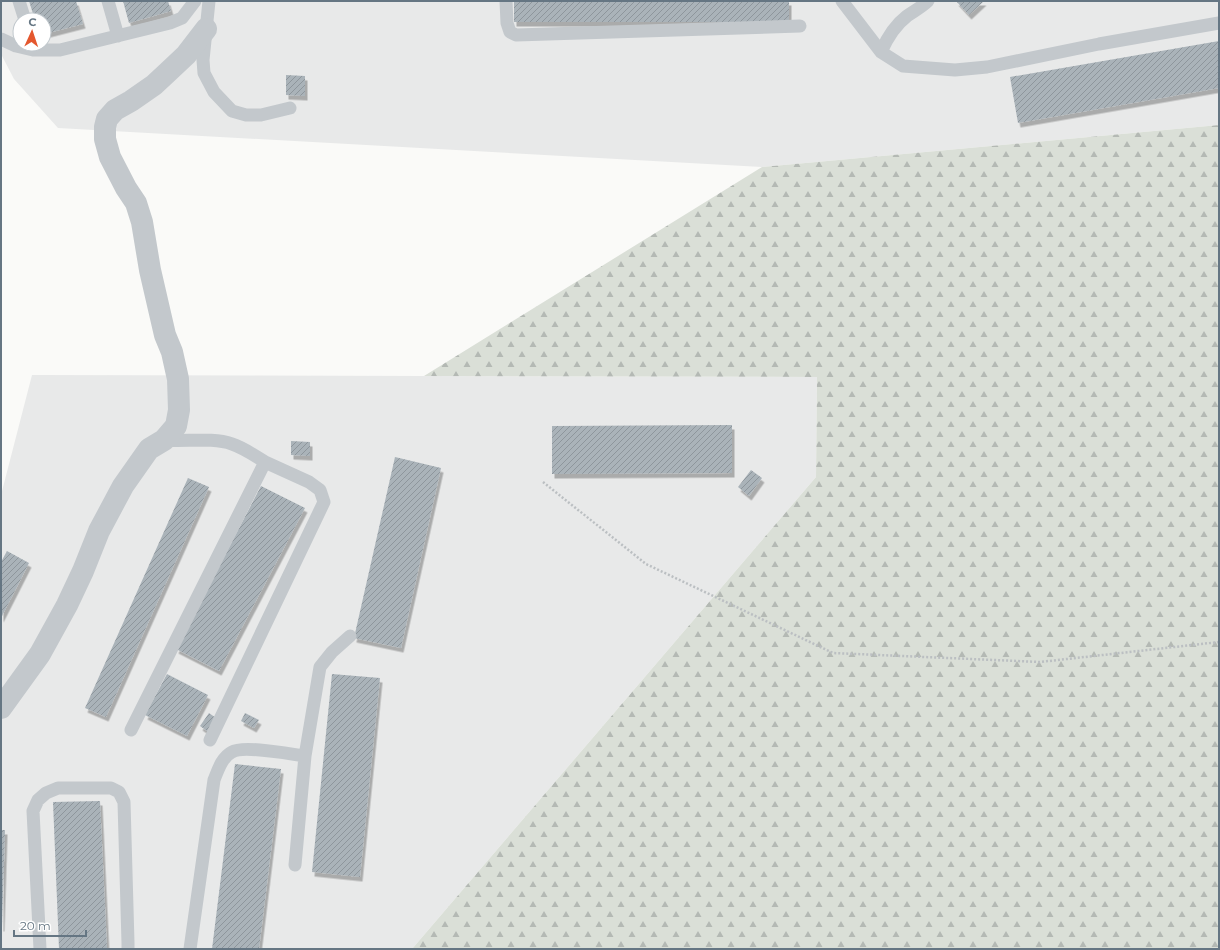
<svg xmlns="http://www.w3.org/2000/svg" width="1220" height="950" viewBox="0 0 1220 950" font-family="Montserrat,sans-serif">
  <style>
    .built { fill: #e8e9e9; fill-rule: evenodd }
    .forest { fill: url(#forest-firs) }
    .building { fill: url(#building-hatch); filter: url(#shadow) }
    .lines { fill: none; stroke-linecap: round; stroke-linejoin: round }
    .path { stroke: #bbbfc2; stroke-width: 2.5; stroke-dasharray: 2 2; stroke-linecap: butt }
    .lane { stroke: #c3c8cc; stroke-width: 13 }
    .street { stroke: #c3c8cc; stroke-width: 22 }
  </style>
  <defs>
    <pattern id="forest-firs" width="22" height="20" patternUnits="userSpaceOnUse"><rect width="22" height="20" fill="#dadfd7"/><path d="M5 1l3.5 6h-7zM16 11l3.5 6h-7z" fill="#b4b9b4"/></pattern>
    <pattern id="building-hatch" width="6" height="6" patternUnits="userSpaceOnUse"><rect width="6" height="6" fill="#aab3b9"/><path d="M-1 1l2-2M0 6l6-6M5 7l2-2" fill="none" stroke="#8e969c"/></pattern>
    <filter id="shadow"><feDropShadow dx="2.5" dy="4.5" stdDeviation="0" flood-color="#0004"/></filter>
  </defs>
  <rect width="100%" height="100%" fill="#fafaf8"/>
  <path class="built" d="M1,1H1219V125L762,167L58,128L14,79L1,54ZM20,20H44V44H20Z
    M32,375L817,377L816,477L412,949H1V495Z"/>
  <path class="forest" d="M1219,125V949H412L816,477L817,377L424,376L762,167Z"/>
  <path class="building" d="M29,1H76L83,24L44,34V20H35Z
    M123,1H168L171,11L129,23Z
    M514,1H789V22H514Z
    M956,1H984L969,15Z
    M1219,41V88L1018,123L1010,77Z
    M286,75L305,76V96L286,95Z
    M732,425V473L552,474V426Z
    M291,441L310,442V456L291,455Z
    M395,457L441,468L401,648L354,638Z
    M751,470L762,478L749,496L738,487Z
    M188,478L209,487L106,717L85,708Z
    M261,486L305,508L219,671L176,649Z
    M7,551L29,563L1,618V562Z
    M167,674L208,695L187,736L145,715Z
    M332,674L380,678L360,877L312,872Z
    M209,713L216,718L207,731L200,726Z
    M245,713L259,720L254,728L241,721Z
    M235,764L281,769L259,949H212Z
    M100,801L107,949H59L53,802Z
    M1,830H5L2,927H1Z"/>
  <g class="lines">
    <path class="path" d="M543,482L646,564L833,653L1040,662L1219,642"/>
    <path class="lane" d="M19,1L25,20
      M108,1L118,36
      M209,1L203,60L204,73L214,92L232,111L246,115H261L290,108
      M506,1L507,23L510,32L516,35L800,26
      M842,1L881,52L903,66L955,70L987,67L1099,44L1219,23
      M1,39L16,46L33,50H60L170,23L182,18L195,1
      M881,52C887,38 894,26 907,16C914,11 922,7 928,1
      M131,730L265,462C254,455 244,448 232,444C212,437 185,442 164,440
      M210,740L324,502L320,490L309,482L265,462
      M295,865L305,756L320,667L332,652L350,636
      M40,949L33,811L38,800L46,793L58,788H111L119,792L124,802L128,943V949
      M190,949L214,780C218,770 222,757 232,752C243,745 290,754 305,756"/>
    <path class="street" d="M1,708L40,654L67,605L83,571L99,531L123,486L149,449L164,440L176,426L179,410L178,379L172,352L165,335L150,270L142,222L136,203L126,188L110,157L105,139V127L107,119L115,110L131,101L154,85L169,71L186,55L206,29"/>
  </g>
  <rect width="1220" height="950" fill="none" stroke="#657683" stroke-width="4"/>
  <g transform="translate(32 32) rotate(3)"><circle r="19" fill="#ffffff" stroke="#c1c8cd"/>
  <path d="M0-3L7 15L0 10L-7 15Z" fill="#e4572e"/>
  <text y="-6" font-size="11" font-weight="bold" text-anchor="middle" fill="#657683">С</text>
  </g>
  <path d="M14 930v6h72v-6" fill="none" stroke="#657683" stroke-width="2"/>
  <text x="20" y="930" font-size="12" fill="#657683" stroke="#ffffff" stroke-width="3" paint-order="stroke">20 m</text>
</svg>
